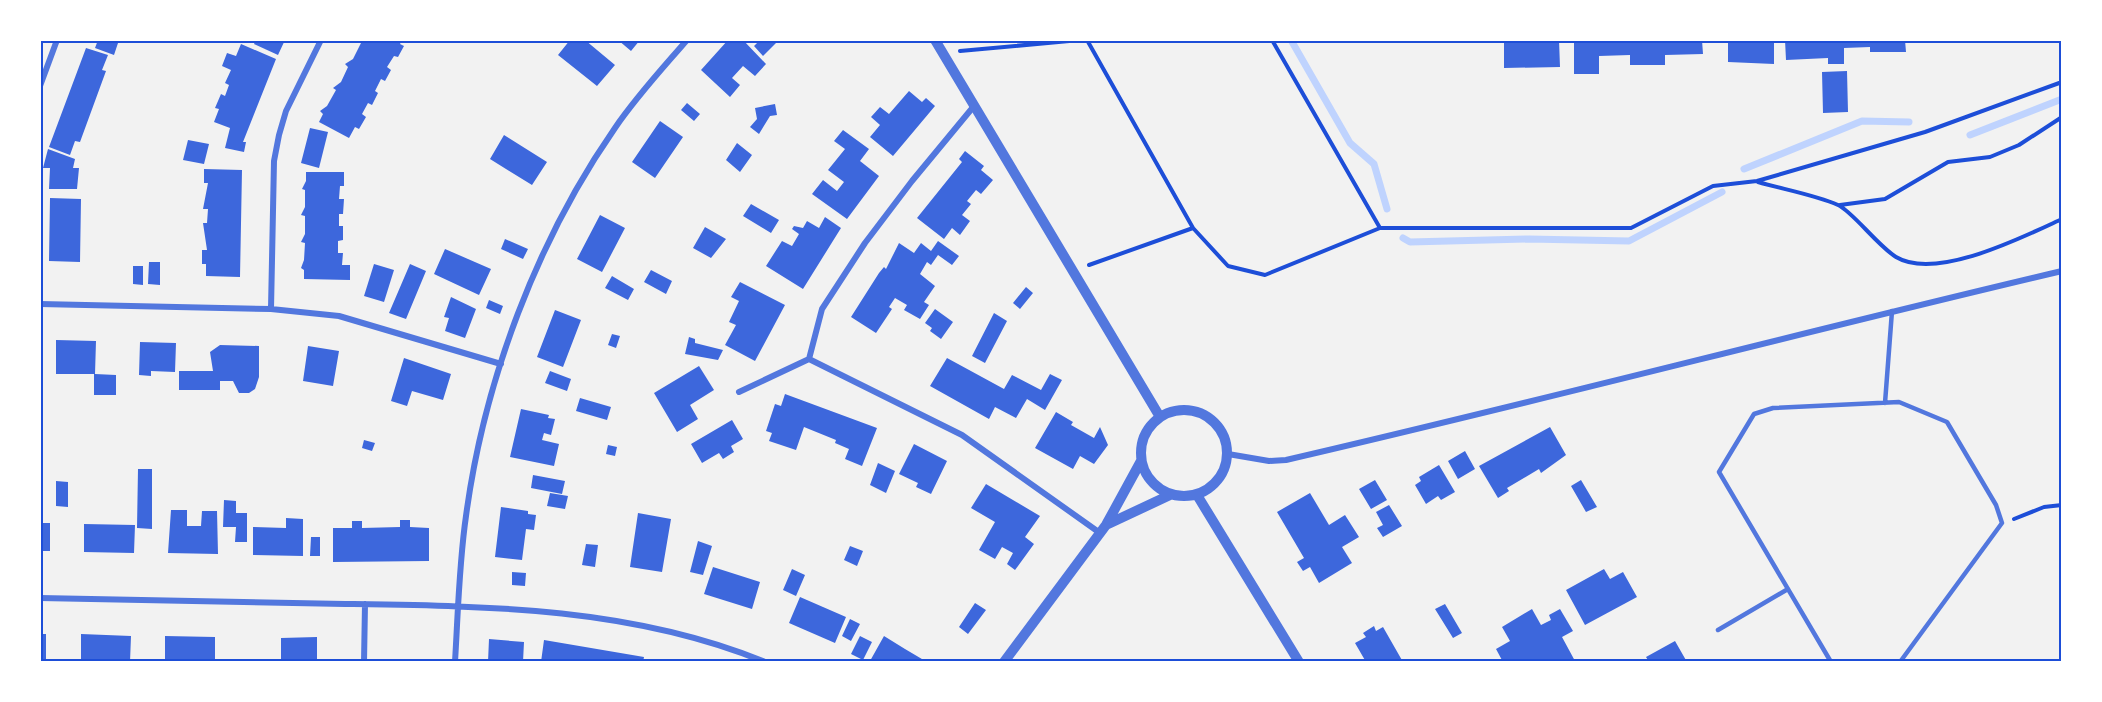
<svg xmlns="http://www.w3.org/2000/svg" width="2102" height="702" viewBox="0 0 2102 702" font-family="'PT Sans Narrow',sans-serif">
  <style>
    .lines { fill: none; stroke-linecap: round; stroke-linejoin: round }
    .stream { stroke: #bfd3fe; stroke-width: 7 }
    .building { fill: #3d67dc }
    .path { stroke: #1d4ed8; stroke-width: 4 }
    .service { stroke: #5277de; stroke-width: 4.5 }
    .minor { stroke: #5277de; stroke-width: 6 }
    .tertiary { stroke: #5277de; stroke-width: 10 }
    .neatline { fill: none; stroke: #1d4ed8; stroke-width: 2 }
  </style>
  <rect width="100%" height="100%" fill="#f2f2f2"/>
  <g class="lines">
    <path class="stream" d="M1291,40L1350,143L1374,164L1387,209
      M1970,135L2062,99
      M1744,169L1862,121L1909,122
      M1403,238L1410,242L1529,239L1629,241L1722,192"/>
  </g>
  <path class="building" d="M98,40H119L114,55L95,48Z
    M256,40H285L278,55L254,44Z
    M358,40H402L400,44L404,46L398,57L394,56L387,67L391,70L385,81L381,79L375,91L378,93L372,105L368,103L362,114L366,117L359,129L355,127L349,138L319,122L323,114L320,111L327,106L336,90L333,88L341,82L348,67L345,64L353,59L361,43Z
    M570,40H585L615,65L597,86L558,55Z
    M618,40H640L631,51Z
    M728,40H743L766,64L755,76L743,66L732,78L740,85L730,97L701,70Z
    M760,40H779L763,56L754,46Z
    M1504,40H1559L1560,67L1504,68Z
    M1574,40H1702L1703,54L1665,55V65H1630V55L1599,56V74H1574Z
    M1728,40H1774V64L1728,62Z
    M1785,40H1905L1906,52H1870V47L1844,48V64H1828V58L1786,60Z
    M241,44L276,59L243,142H246L244,152L225,148L230,128L214,122L219,109L215,108L221,94L225,96L229,85L225,83L231,70L222,66L227,53L236,56Z
    M86,48L108,55L102,70L106,71L80,142L75,141L70,155L49,147Z
    M1847,71L1848,112L1823,113L1822,72Z
    M909,91L922,102L926,98L935,106L893,156L870,137L880,125L871,117L880,107L889,114Z
    M687,103L700,114L694,121L681,110Z
    M775,104L777,115L770,116L759,134L750,127L757,119L755,108Z
    M660,121L683,137L655,178L632,162Z
    M310,128L328,132L319,168L301,163Z
    M843,130L869,149L860,161L879,176L847,219L812,194L823,180L837,191L844,182L828,170L845,149L834,141Z
    M504,135L547,162L532,185L490,159Z
    M188,140L209,144L204,164L183,160Z
    M737,143L752,155L740,172L726,160Z
    M48,149L75,159L73,168H79L77,189H49L50,168H43Z
    M965,151L984,166L981,170L993,180L981,194L976,190L967,201L971,204L962,215L970,221L960,235L952,228L944,239L917,218L962,162L959,159Z
    M204,169L242,170L240,277L206,276V264H202V250H207L203,223H207L208,209H203L208,183H204Z
    M306,172H344V186H340L339,199H344L343,214H339V226H343V240L338,241V253H343L342,265H350V280L304,279V270L301,268L304,260L305,243L301,242L305,234V216L301,215L305,207V190L302,189L306,181Z
    M50,198L81,199L80,262L49,261Z
    M751,204L779,220L771,233L743,216Z
    M600,215L625,228L602,272L577,259Z
    M825,217L841,228L803,289L766,266L782,241L792,246L799,234L792,229L794,226L803,228L807,221L819,228Z
    M705,227L726,239L711,258L693,248Z
    M505,239L528,249L523,259L501,249Z
    M938,241L959,256L952,265L938,255L931,265L927,262L920,274L935,286L924,302L929,305L920,319L904,310L907,305L895,298L889,307L892,309L876,333L851,317L879,273L884,267L886,269L899,243L914,253L921,243L931,251Z
    M445,249L491,269L479,295L434,274Z
    M149,262H160V285L148,284Z
    M374,264L394,270L384,302L364,296Z
    M410,264L426,271L406,319L389,313Z
    M133,266H143V285L133,284Z
    M651,270L672,281L666,294L644,282Z
    M612,276L634,289L628,300L605,288Z
    M740,282L785,305L755,361L725,345L736,325L729,322L739,301L731,297Z
    M1026,287L1033,293L1020,309L1013,303Z
    M451,297L476,309L465,338L445,331L449,318L444,317Z
    M489,300L503,306L500,314L486,308Z
    M935,309L953,322L941,339L930,331L932,328L925,323Z
    M555,310L581,320L563,367L537,357Z
    M994,313L1007,321L985,363L972,356Z
    M612,334L620,336L616,348L608,345Z
    M689,337L695,339V343L723,350L718,360L685,354Z
    M56,340L96,341L95,374L116,375V395H94V374H56Z
    M140,342L176,343L175,372L151,371V376L139,375Z
    M220,345L259,346V377L255,389L249,393H239L233,381H220V390H179V371H213L210,352Z
    M308,346L339,351L333,386L303,381Z
    M404,358L451,374L443,400L412,391L407,406L391,401Z
    M947,358L1004,389L1012,375L1041,390L1050,374L1062,380L1045,410L1027,399L1016,418L995,407L989,419L930,386Z
    M699,366L714,390L690,405L698,419L677,432L654,393Z
    M550,371L571,379L567,391L545,383Z
    M785,394L877,428L862,466L845,459L849,449L835,443L836,440L804,427L796,450L769,441L772,433L766,431L775,404L781,406Z
    M580,398L611,407L607,420L576,411Z
    M521,409L549,415L548,418L555,419L551,435L544,433L542,440L559,444L554,466L510,457Z
    M1056,412L1073,422L1071,425L1094,438L1100,427L1108,445L1094,464L1080,456L1073,469L1035,448Z
    M732,420L743,439L731,446L734,452L723,459L719,453L702,463L691,444Z
    M1550,427L1566,455L1541,473L1539,469L1507,488L1509,491L1498,498L1479,466Z
    M364,440L375,443L372,451L362,448Z
    M914,444L947,461L931,494L916,487L918,483L899,474Z
    M608,445L617,447L615,456L606,454Z
    M1465,451L1475,469L1458,479L1448,461Z
    M878,463L895,471L886,493L870,485Z
    M1439,465L1455,492L1441,500L1438,496L1426,504L1415,485L1421,481L1419,477Z
    M138,469H152V529L137,528Z
    M533,475L565,481L562,494L531,488Z
    M1375,480L1387,500L1371,509L1359,489Z
    M1581,480L1597,507L1586,512L1571,486Z
    M56,481L68,482V507L56,506Z
    M986,484L1040,516L1025,537L1034,544L1015,570L1007,564L1013,553L1002,547L995,559L979,550L995,522L971,508Z
    M550,493L568,496L565,509L547,506Z
    M1310,493L1329,525L1345,515L1359,537L1342,547L1352,563L1319,583L1310,567L1303,571L1297,562L1304,558L1277,512Z
    M224,500L236,501V513H247V542H235L236,527H223Z
    M1389,505L1402,526L1383,537L1377,528L1383,525L1376,512Z
    M501,507L528,511V514L536,515L534,530L526,529L522,560L495,557Z
    M171,510H187V526H201L202,511H217L218,554L168,553Z
    M638,513L671,519L662,572L630,567Z
    M286,518L303,519V556L253,555V527L286,528Z
    M400,520H410V527L429,528V561L333,562V528H352V521H362V528L400,527Z
    M40,523H50V551H40Z
    M84,524L135,525L134,553L84,552Z
    M311,537H320V556H310Z
    M698,541L712,546L703,575L690,572Z
    M586,544L598,545L595,567L582,565Z
    M850,546L863,551L857,566L844,560Z
    M713,567L760,582L752,609L704,594Z
    M792,569L805,575L796,596L783,590Z
    M1604,569L1610,579L1623,572L1637,597L1585,625L1566,590Z
    M512,572L526,573L525,586L512,585Z
    M800,597L846,617L835,643L789,623Z
    M975,603L986,610L968,634L959,627Z
    M1445,604L1462,633L1453,638L1435,609Z
    M1532,609L1541,625L1551,620L1549,615L1560,609L1573,631L1562,637L1575,661L1503,662L1496,649L1510,641L1502,627Z
    M850,619L860,624L851,641L842,636Z
    M1374,626L1376,631L1383,627L1403,662H1366L1355,643L1366,637L1363,633Z
    M40,634H46V662H40Z
    M81,634L131,636L130,662H81Z
    M165,636L215,637V662H165Z
    M860,636L872,642L863,660L851,654Z
    M884,636L905,649L927,662L870,661Z
    M317,637V662H281V638Z
    M489,639L524,642L523,662H488Z
    M544,640L644,657L643,662H541Z
    M1675,641L1687,662H1649L1646,657Z"/>
  <g class="lines">
    <path class="path" d="M1087,40L1193,228
      M1272,40L1380,228H1631L1713,186L1757,181L1925,132L2062,82
      M960,51L1080,40
      M1758,182C1782,189 1816,195 1838,205C1852,211 1878,246 1896,257C1936,281 2023,237 2062,219
      M1840,205L1885,199L1948,162L1990,157L2019,145L2062,117
      M1089,265L1193,228L1228,266L1265,275L1380,228
      M2014,519L2044,507L2062,505"/>
    <path class="service" d="M1885,403L1892,311
      M1718,630L1788,589
      M1831,662L1719,472L1754,414L1773,408L1899,402L1947,422L1996,505L2002,523L1900,662"/>
    <path class="minor" d="M40,86L57,40
      M40,304L271,309L339,316L501,364
      M271,309L274,161L279,135L286,111L321,40
      M809,359L962,435L1100,533
      M739,392L809,359L822,309L865,243L912,181L974,106
      M1228,454L1269,461L1286,460C1545,400 1803,332 2062,271
      M40,598C142,600 243,602 345,604C486,606 631,607 765,662
      M364,662L365,604
      M455,662C458,613 459,564 466,516C484,381 537,240 615,128C636,97 662,69 687,40"/>
    <path class="tertiary" d="M935,40L1160,417
      M1141 453a43 43 0 1 1 86 0a43 43 0 1 1-86 0Z
      M1197,495L1299,662
      M1106,525L1170,495
      M1004,662L1106,525L1141,461"/>
  </g>
  <rect width="2102" height="702" fill="none" stroke="#ffffff" stroke-width="84"/>
  <rect x="42" y="42" width="2018" height="618" class="neatline"/>
</svg>
